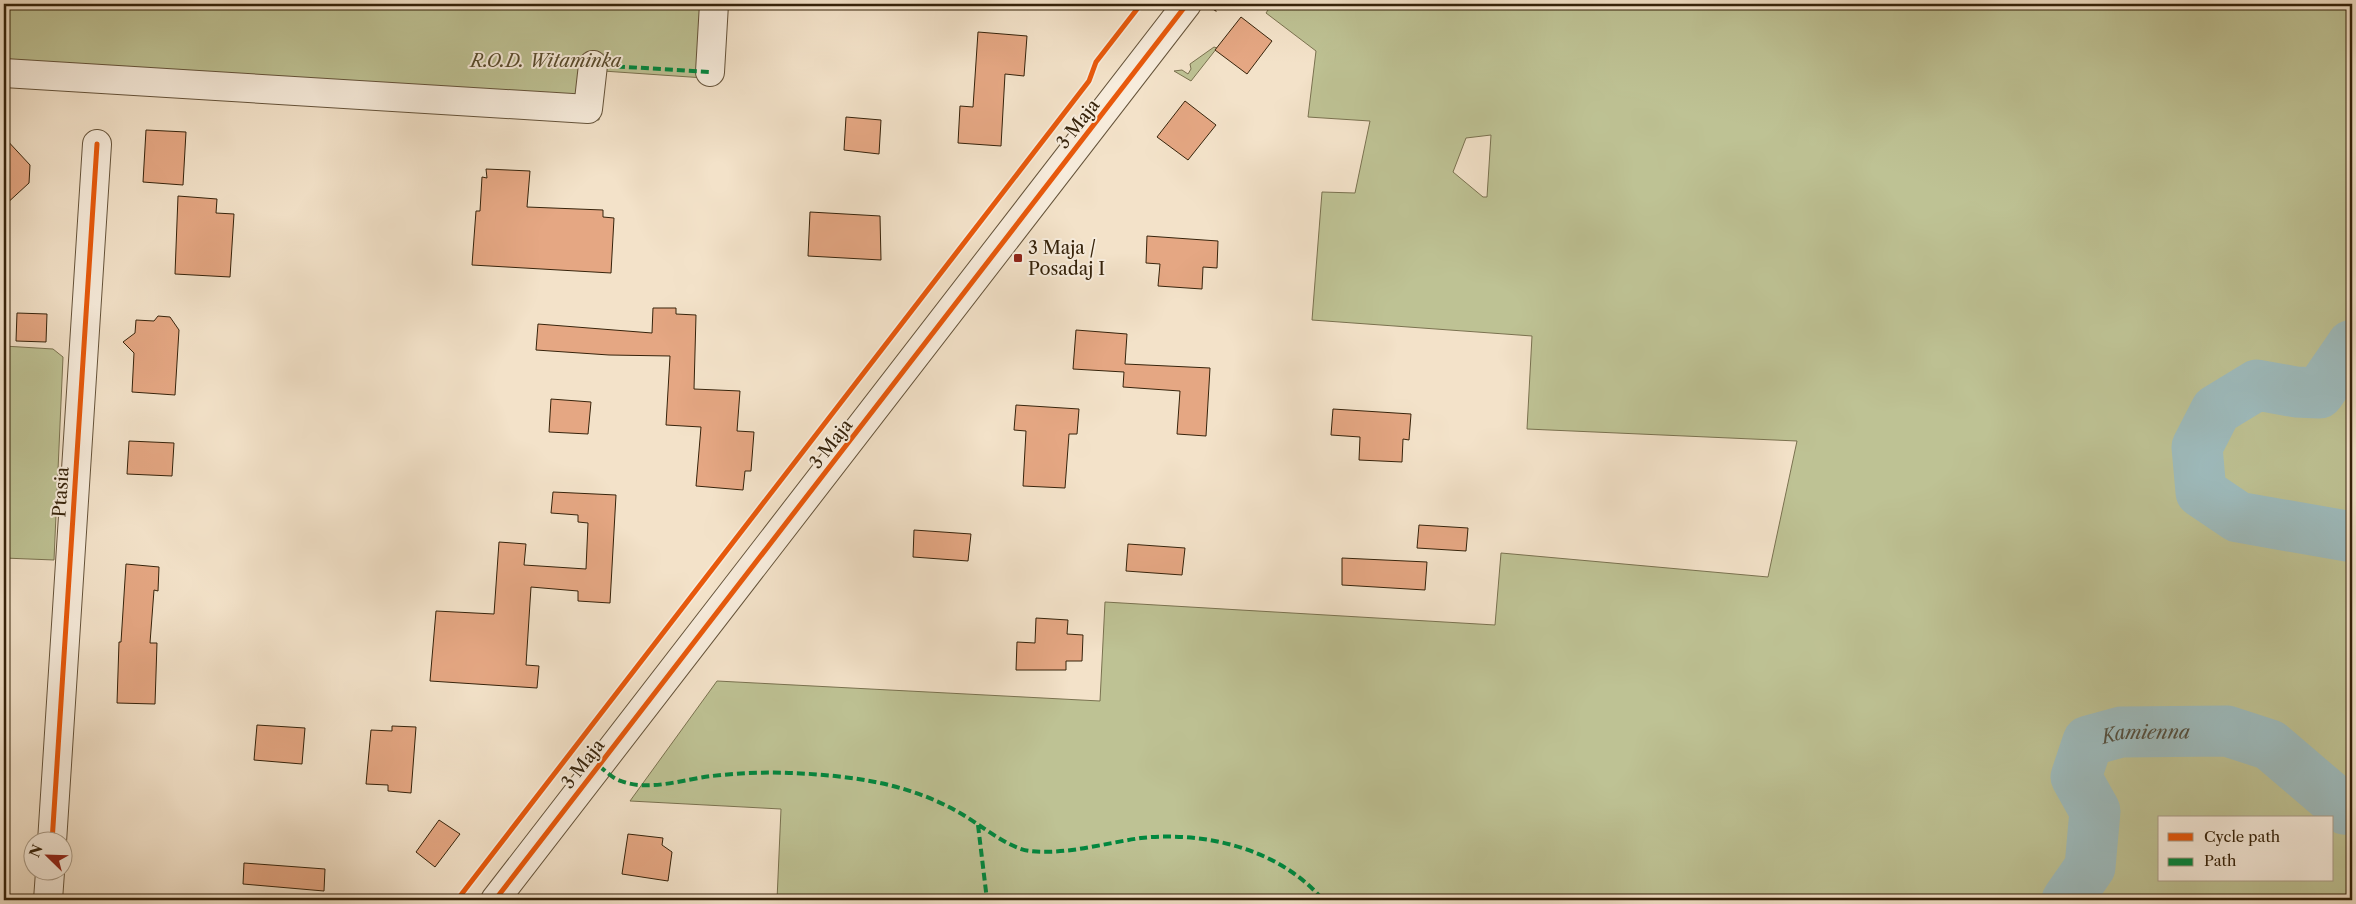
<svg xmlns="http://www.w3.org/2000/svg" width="2356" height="904" viewBox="0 0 2356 904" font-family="'Libre Caslon Text',serif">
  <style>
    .green { fill: #bec294; stroke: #7a7250; fill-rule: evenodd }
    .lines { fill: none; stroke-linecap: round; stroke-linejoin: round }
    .river { stroke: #9ebcbe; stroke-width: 51 }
    .building { fill: #e5a783; stroke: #36230b }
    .minor-casing { stroke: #65533a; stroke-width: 30 }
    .path { stroke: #36230b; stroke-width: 3; stroke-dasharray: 1 2.5; stroke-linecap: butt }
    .minor { stroke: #f7ecdc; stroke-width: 28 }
    .quiet { stroke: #00873e; stroke-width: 4; stroke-dasharray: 8 4; stroke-linecap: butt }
    .cycleway-casing { stroke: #f7ecdc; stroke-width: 8 }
    .cycleway { stroke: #e8590c; stroke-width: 5 }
    .poi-dot { fill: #8f2418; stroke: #f7ecdc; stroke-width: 2 }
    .labels { text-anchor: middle; stroke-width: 4; stroke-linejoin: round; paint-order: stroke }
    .park-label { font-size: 18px; font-style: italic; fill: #584b2d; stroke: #f7ecdc }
    .street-label { font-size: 18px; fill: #36230b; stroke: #f7ecdc }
    .poi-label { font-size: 18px; fill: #36230b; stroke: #f7ecdc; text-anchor: start }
    .water-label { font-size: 19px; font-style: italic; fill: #555141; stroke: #f7ecdc }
  </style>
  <rect width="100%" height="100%" fill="#f3e2c9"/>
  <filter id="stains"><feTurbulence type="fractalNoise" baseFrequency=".004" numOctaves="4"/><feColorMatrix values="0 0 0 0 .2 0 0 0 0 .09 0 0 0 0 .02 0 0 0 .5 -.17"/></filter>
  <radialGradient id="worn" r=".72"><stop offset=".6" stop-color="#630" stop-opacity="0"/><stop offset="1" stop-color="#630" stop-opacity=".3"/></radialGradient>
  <path class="green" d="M4,4H725L719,79L603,71L599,120L4,83Z
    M1272,4H2352V900H777L781,809L630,801L717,681L1100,701L1105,602L1495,625L1501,553L1768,577L1797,441L1527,429L1532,336L1312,320L1322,192L1355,193L1370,121L1308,117L1316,51L1266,13ZM1491,135L1487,197H1483L1453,172L1466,138ZM2160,818H2332V880H2160Z
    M1214,47L1217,48L1191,81L1174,71L1182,70L1188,74L1191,69L1190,64Z
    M4,346L53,349L63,357L54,560L4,558Z"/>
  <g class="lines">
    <g class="river">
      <path d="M2352,345L2319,393L2296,392L2257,385L2216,410L2197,447L2201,492L2238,517L2352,537"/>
      <path id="s1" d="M2067,900L2090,867L2095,811L2076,777L2088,741L2121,732L2227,731L2270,745L2345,809L2352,807"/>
    </g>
  </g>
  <path class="building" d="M1241,17L1272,41L1247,74L1215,50Z
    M978,32L1027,36L1024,76L1005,74L1001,146L958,143L960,106L973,107Z
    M1185,101L1216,125L1188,160L1157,137Z
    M846,117L881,120L879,154L844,150Z
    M146,130L186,132L183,185L143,182Z
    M4,137L30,165L29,183L4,206Z
    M486,169L530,171L527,207L603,210V217L614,218L611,273L472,265L476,211H480L482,177L487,178Z
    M178,196L217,199L216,213L234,214L230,277L175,274Z
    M810,212L880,216L881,260L808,256Z
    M1147,236L1218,241L1217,268L1203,267L1202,289L1158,286L1160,264L1146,263Z
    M653,308H676V314L696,315L694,389L740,391L737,431L754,432L751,471H745L743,490L696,486L701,427L666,425L670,356L609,355L536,350L538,324L652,333Z
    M17,313L47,314L46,342L16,341Z
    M158,316L170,317L179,330L175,395L132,392L134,353L123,342L135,333L136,320L154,321Z
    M1076,330L1127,334L1125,364L1210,368L1206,436L1177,434L1180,391L1123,387L1124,372L1073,369Z
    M551,399L591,402L588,434L549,432Z
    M1016,405L1079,409L1077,434H1069L1065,488L1023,486L1026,431L1014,430Z
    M1333,409L1411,414L1409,440L1403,439L1402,462L1359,460L1360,437L1331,435Z
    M129,441L174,443L172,476L127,474Z
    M553,492L616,495L610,603L578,601V591L531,587L526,665L539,666L537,688L430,681L436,611L494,614L499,542L526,544L524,565L586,569L588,523L578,522V515L551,513Z
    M1419,525L1468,528L1466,551L1417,548Z
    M914,530L971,534L968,561L913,557Z
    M1128,544L1185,548L1182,575L1126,571Z
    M1342,558L1427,562L1425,590L1342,585Z
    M126,564L159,567L158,591L154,590L150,643H157L155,704L117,703L119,642H121Z
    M1036,618L1068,620L1067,634L1083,635L1082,661H1066V670H1016L1017,642L1035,643Z
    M257,725L305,728L302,764L254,760Z
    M392,726L416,727L411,793L388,791V785L366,784L371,730L392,731Z
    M439,820L460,834L435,867L416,852Z
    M628,834L663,838L662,845L672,852L668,881L622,874Z
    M244,863L325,869L324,891L243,884Z"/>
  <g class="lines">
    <g class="minor-casing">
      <path id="minor" d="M710,72L714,4
        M4,73L588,109L593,65
        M52,842L97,144
        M48,900L50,872
        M495,900L1187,4"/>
    </g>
    <path class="path" d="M1215,11L1220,4"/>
    <use href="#minor" class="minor"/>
    <path class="quiet" d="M593,65L710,72
      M599,766C606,771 613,779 621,781C649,792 684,779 712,776C754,771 794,772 835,776C880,781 920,790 960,813C978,823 1009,849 1030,851C1067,855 1105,843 1141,838C1205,831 1280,849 1323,900
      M978,825L987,900"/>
    <g class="cycleway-casing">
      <path id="cycleway" d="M52,842L97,144
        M457,900L1089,81L1096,62L1141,4
        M495,900L1187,4"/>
    </g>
    <use href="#cycleway" class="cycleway"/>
  </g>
  <rect class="poi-dot" x="1013" y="253" width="10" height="10" rx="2.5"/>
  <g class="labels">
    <g class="park-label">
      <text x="546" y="67">R.O.D. Witaminka</text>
    </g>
    <g class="street-label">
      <text transform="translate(1078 124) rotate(-52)" y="6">3 Maja</text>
      <text transform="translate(831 444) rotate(-52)" y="6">3 Maja</text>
      <text transform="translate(61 492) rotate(-86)" y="6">Ptasia</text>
      <text transform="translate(583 764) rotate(-52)" y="6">3 Maja</text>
    </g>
    <g class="poi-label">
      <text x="1028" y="254">3 Maja /<tspan x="1028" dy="21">Posadaj I</tspan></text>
    </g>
    <g class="water-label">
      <text dy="7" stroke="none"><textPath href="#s1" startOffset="232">Kamienna</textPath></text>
    </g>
  </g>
  <rect width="2356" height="904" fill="none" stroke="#f3e2c9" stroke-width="20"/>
  <rect x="5" y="5" width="2346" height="894" fill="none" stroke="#36230b" stroke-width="2.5"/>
  <rect x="10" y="10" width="2336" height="884" fill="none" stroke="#36230b"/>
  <rect x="2158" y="816" width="175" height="65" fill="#f7ecdc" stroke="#aa9c88"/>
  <rect x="2168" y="833" width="25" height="8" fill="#e8590c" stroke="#aa9c88"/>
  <text x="2204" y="842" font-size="15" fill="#36230b">Cycle path</text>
  <rect x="2168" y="858" width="25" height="8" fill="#00873e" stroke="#aa9c88"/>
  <text x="2204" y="866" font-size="15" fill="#36230b">Path</text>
  <g transform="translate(48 856) rotate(293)"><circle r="24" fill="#f7ecdc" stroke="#aa9c88"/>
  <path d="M0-4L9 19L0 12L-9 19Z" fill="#8f2418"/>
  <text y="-8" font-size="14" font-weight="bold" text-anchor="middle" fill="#36230b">N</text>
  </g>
  <rect width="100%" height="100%" filter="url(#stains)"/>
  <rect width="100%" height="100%" fill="url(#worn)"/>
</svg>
